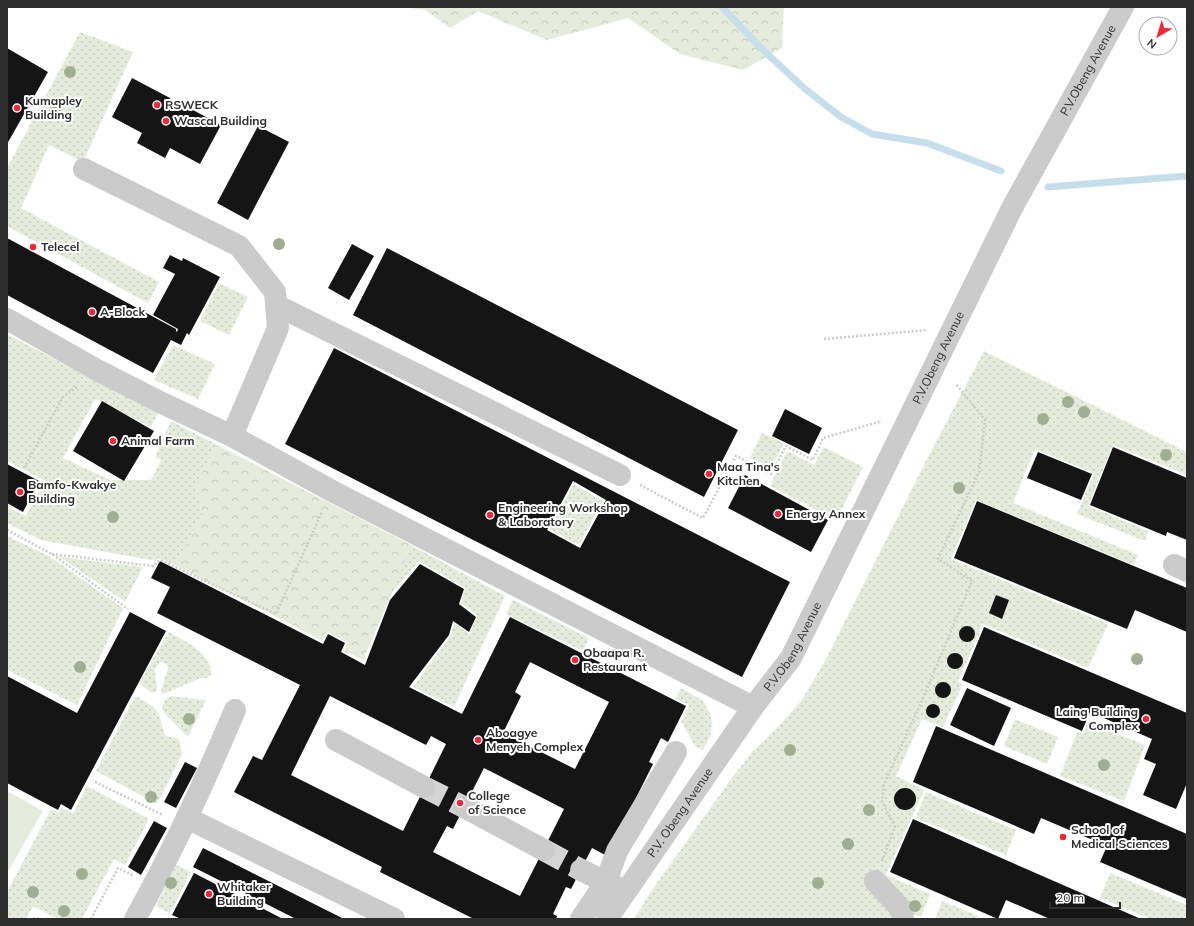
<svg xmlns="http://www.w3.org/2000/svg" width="1194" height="926" viewBox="0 0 1194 926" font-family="Mulish,sans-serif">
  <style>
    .grass { fill: url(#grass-dots) }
    .forest { fill: url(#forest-crowns) }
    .garden { fill: #e5ecdb }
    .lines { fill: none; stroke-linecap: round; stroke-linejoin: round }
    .stream { stroke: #c7dfed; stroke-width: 7 }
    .building { fill: #151515; fill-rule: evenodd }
    .minor-tunnel { stroke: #d5d5d5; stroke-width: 22; stroke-dasharray: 22 11; stroke-linecap: butt }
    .path { stroke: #cbcbcb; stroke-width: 2.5; stroke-dasharray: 2 2; stroke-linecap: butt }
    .minor { stroke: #cbcbcb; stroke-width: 22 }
    .tree { fill: #a0ae92 }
    .poi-dot { fill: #ed283c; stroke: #fff; stroke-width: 1.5 }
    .labels { text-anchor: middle; stroke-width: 4; stroke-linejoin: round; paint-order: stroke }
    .street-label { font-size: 12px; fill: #2e2e2e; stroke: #fff }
    .poi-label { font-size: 12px; font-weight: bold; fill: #2e2e2e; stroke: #fff; text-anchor: start }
  </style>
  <defs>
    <pattern id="grass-dots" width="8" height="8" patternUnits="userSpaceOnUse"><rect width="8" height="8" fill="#e5ecdb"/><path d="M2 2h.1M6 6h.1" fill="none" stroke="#c5cbbc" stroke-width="1.8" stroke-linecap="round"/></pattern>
    <pattern id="forest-crowns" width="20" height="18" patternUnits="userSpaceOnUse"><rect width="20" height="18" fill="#e5ecdb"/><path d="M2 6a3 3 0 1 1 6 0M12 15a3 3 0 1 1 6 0" fill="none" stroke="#c5cbbc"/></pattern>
  </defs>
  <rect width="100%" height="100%" fill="#fff"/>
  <path class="grass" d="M80,32L133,52L83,162L49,145L21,208L159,282L148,303L7,226V168Z
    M219,283L248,297L229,335L200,321Z
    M7,334L158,413L151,427L95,399L63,458L110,480H151L161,460L155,457L171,421L217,445L196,485L203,514L184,550L173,564L158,558L156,561L41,540L7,523V507L26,516L45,481L7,461Z
    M173,345L215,364L198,399L154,380Z
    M984,351L1187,452V475L1113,445L1088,506L1148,531L1145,541L1077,514L1094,473L1035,449L1013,503L1138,555L1134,565L976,500L951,559L1108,624L1088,668L983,624L958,682L963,684L943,727L922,719L896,776L924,790L886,875L930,894L921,917L903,911L899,919H634L650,893L731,779L752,752L778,727L802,700L826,659L926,461Z
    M762,433L784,443L771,468L750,458Z
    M824,447L863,467L836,520L770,486L787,451L814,465Z
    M574,484L603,501L579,545L549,529Z
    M7,536L49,556L123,608L77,705L7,670Z
    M411,545L505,596L454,707L413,687L451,635L454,623L470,634L477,615L461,603L465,588L419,561L392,593Z
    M60,557L143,567L125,602Z
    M513,600L589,638L583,651L506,614Z
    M169,632C184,641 213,653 211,675L207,678H201L163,694L161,691L168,668L166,664L161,662C149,671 158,678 157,690L154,693H152L139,683Z
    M681,688L703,701L710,713L712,723L710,737L703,750L695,746L681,721L689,705L676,699Z
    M135,696C142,700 152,704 157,711C162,718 161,728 166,736L179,739L182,754L157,804L96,771Z
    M171,696L206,700L188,737L165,714L162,709L164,701Z
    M1015,719L1058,737L1047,764L1004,746Z
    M1088,722L1145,745L1124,801L1060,776L1077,732L1083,734Z
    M87,786L149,819L125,865L114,859L82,919H58L33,906L26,919H7V892L51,809L58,813L61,807L73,814Z
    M926,792L1016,830L1006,855L916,818Z
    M176,865L191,872L170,914L156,906Z
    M1110,873L1187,905V919H1151L1100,898Z
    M942,901L978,916L977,919H935Z"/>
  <path class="forest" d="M404,7H784L782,48L743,70L680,54L628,18L547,40L478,11L450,28L425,10Z
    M217,445L411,545L398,579L363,660L344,651L348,642L327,632L323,641L173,564L184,550L203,514L196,485Z"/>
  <path class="garden" d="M7,791L43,811L7,873Z"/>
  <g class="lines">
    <path class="stream" d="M722,7L760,47L804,88L841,117L872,134L927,143L1001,171
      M1048,187L1187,176"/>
  </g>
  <path class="building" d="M7,48L48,72L7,144Z
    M132,78L170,98L169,101L176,106L178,102L221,125L200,164L170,148L165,158L137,143L142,133L112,117Z
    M258,126L289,142L248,220L217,203Z
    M7,238L176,329V331L177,332L178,329L153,315L175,274L163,268L170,255L182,261L183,258L220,277L189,335L187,333L181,345L171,340L153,373L7,295Z
    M352,244L374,256L349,300L328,288Z
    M387,248L738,430L704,497L353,315Z
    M334,348L790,582L742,677L285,444ZM573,481L606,500L580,548L547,530Z
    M102,401L154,431L124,481L73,451Z
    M785,409L822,428L809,454L772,436Z
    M1113,447L1187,478V540L1167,532L1166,536L1090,505Z
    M1038,452L1092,474L1081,500L1027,478Z
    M7,464L39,481L23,512L7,503Z
    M745,475L828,520L811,552L728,508Z
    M977,501L1187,588V632L1135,610L1127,629L954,558Z
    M160,561L323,644L328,634L345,643L341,652L365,665L390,600L420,564L464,589L459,604L476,617L469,632L453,621L449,635L409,687L462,714L510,617L686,706L668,742L661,738L649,762L653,764L607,856L592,848L571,889L566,887L553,914L557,916L556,919H474L380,872L382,867L234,792L253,756L262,760L300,685L157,613L170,587L151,578ZM530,662L609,702L575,769L503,733L521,696L515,692ZM330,696L426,745L431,736L446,744L403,831L291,775ZM484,768L564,809L520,896L433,852L447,826L453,829Z
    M996,595L1009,600L1002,619L989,613Z
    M130,612L166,631L71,810L61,804L58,810L7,783V676L77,713Z
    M959 634a8 8 0 1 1 16 0a8 8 0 1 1-16 0Z
    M984,627L1187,713V783L1176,809L1143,795L1156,764L1144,759L1152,739L1090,712L1082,731L962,680Z
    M947 661a8 8 0 1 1 16 0a8 8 0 1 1-16 0Z
    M935 690a8 8 0 1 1 16 0a8 8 0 1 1-16 0Z
    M967,688L1011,708L994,746L950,725Z
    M926 711a7 7 0 1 1 14 0a7 7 0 1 1-14 0Z
    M936,726L1187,834V899L1100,862L1107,846L1041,818L1034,834L913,782Z
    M185,762L197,768L176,808L164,802Z
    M894 799a11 11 0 1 1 22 0a11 11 0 1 1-22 0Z
    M913,819L1015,864L1141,919H1050L1006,900L998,919L890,872Z
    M154,821L167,828L141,875L128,867Z
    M203,848L344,919H296L193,867Z
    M194,873L283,919H181L172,915Z"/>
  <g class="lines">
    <path class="minor-tunnel" d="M424,787L464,807
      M544,850L581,870"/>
    <path class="path" d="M824,339L927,330
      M24,468L63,397L78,386
      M640,485L703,518L736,456L771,474L786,446L813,460L823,438L882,421
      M7,530L52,554L128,609
      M52,554L153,566L160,560L276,614L322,512
      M95,782L163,815
      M882,861L895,827L882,801L884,784L920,705L972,581L938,559L979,472L985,420L956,384
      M34,919L36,917L39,919
      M91,919L118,868L134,876"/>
    <g class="minor">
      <path d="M84,169L239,246L275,292L278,328L232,436"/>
      <path d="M276,305L620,475"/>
      <path d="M7,319L99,371L160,402L232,436L332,491L753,707"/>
      <path d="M1174,565L1187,571"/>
      <path d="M336,740L424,787"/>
      <path d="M464,807L544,850"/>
      <path d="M187,818L394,919"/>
      <path d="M581,870L618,888"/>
      <path d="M875,881L901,909L903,919"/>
      <path d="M135,919C173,851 205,781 235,710"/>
      <path d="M581,919L606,882L617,851L676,752"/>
      <path id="s1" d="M607,919L753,707L791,658L1012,208L1123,7"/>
    </g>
  </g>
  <g class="tree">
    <circle cx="70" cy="72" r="6"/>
    <circle cx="55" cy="112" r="6"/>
    <circle cx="279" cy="244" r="6"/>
    <circle cx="1068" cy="402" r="6"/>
    <circle cx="1084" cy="412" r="6"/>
    <circle cx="1043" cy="419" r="6"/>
    <circle cx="1166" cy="455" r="6"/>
    <circle cx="959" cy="488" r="6"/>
    <circle cx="113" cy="517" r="6"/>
    <circle cx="1137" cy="659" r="6"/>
    <circle cx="80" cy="667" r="6"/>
    <circle cx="189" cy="719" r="6"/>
    <circle cx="790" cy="750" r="6"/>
    <circle cx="1104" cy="765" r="6"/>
    <circle cx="151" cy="797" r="6"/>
    <circle cx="869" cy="810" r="6"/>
    <circle cx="848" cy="844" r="6"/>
    <circle cx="82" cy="874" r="6"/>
    <circle cx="171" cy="883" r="6"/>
    <circle cx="818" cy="883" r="6"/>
    <circle cx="33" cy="892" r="6"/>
    <circle cx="915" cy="906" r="6"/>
    <circle cx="64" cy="911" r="6"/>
  </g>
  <g class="poi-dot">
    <circle cx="157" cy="105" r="4"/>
    <circle cx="17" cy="108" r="4"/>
    <circle cx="166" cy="121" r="4"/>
    <circle cx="33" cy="247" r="4"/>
    <circle cx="92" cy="312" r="4"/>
    <circle cx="113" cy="441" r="4"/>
    <circle cx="709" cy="474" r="4"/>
    <circle cx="20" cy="492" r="4"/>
    <circle cx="778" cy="514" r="4"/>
    <circle cx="490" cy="515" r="4"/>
    <circle cx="575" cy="660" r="4"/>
    <circle cx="1146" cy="719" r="4"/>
    <circle cx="478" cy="740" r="4"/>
    <circle cx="460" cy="803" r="4"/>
    <circle cx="1063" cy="837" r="4"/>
    <circle cx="209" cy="894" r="4"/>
  </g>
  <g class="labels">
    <g class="street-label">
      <text dy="4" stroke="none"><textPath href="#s1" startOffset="978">P.V.Obeng Avenue</textPath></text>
      <text dy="4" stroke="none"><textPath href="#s1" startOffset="654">P.V.Obeng Avenue</textPath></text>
      <text dy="4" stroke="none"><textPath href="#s1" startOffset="330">P.V.Obeng Avenue</textPath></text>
      <text dy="4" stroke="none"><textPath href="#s1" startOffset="129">P.V. Obeng Avenue</textPath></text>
    </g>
    <g class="poi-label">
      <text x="25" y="105">Kumapley<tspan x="25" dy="14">Building</tspan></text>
      <text x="165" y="109">RSWECK</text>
      <text x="174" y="125">Wascal Building</text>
      <text x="41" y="251">Telecel</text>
      <text x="100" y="316">A-Block</text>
      <text x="121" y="445">Animal Farm</text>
      <text x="717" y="471">Maa Tina's<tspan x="717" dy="14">Kitchen</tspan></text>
      <text x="28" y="489">Bamfo-Kwakye<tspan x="28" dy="14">Building</tspan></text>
      <text x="498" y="512">Engineering Workshop<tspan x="498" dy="14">&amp; Laboratory</tspan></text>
      <text x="786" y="518">Energy Annex</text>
      <text x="583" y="657">Obaapa R.<tspan x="583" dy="14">Restaurant</tspan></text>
      <text x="1138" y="716" text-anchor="end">Laing Building<tspan x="1138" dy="14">Complex</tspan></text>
      <text x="486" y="737">Aboagye<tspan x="486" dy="14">Menyeh Complex</tspan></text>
      <text x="468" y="800">College<tspan x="468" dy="14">of Science</tspan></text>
      <text x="1071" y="834">School of<tspan x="1071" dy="14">Medical Sciences</tspan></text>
      <text x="217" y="891">Whitaker<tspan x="217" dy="14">Building</tspan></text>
    </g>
  </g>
  <rect width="1194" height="926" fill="none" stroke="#2e2e2e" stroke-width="16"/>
  <g transform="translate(1158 36) rotate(218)"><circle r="19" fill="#ffffff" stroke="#ababab"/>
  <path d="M0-3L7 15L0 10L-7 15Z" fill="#ed283c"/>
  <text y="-6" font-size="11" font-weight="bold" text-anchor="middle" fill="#2e2e2e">N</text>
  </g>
  <path d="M1050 902v6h70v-6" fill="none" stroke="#2e2e2e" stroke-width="2"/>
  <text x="1056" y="902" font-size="12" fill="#2e2e2e" stroke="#ffffff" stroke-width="3" paint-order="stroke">20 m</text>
</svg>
